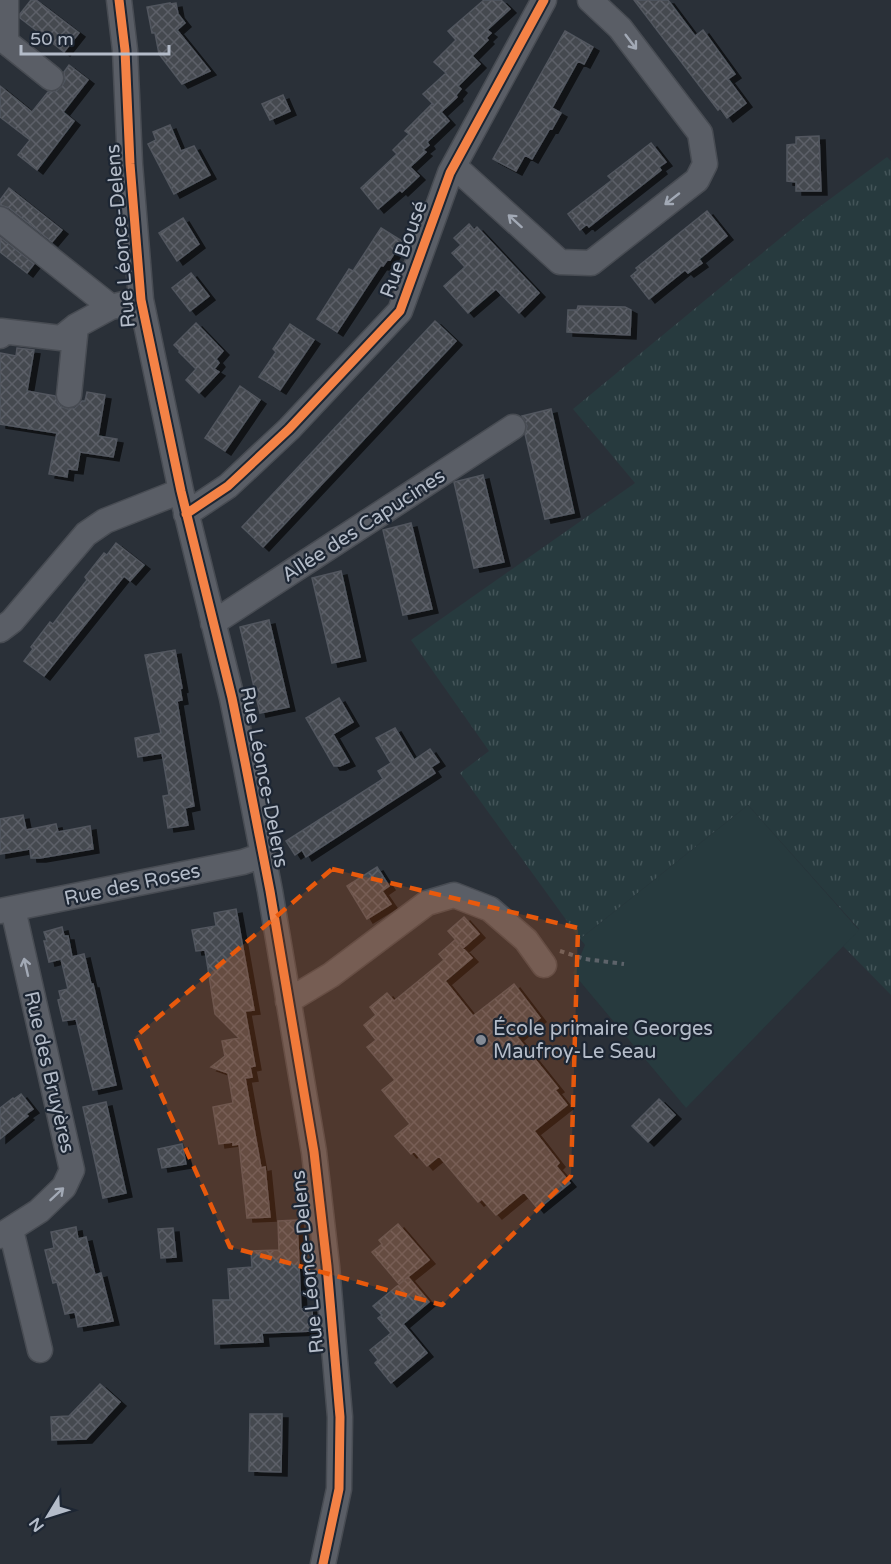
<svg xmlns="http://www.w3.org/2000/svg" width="891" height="1564" viewBox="0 0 891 1564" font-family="'Varela Round',sans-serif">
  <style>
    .grass { fill: url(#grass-tufts) }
    .park { fill: #273a3e }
    .building { fill: url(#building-cross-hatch); stroke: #52575f; stroke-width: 1.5; filter: url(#shadow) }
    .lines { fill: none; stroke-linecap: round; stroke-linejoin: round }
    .minor-casing { stroke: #484c53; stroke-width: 27 }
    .path { stroke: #5d636a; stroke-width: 4; stroke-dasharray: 4.5 4.5; stroke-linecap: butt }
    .minor { stroke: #5a5e66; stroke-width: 24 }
    .cycleway-casing { stroke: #1d2633; stroke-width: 13 }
    .cycleway { stroke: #f48246; stroke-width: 9 }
    .oneway { stroke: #a2a9b5 }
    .marked { fill: #e8590c; fill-opacity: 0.2; stroke: #e8590c; stroke-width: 4.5; stroke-dasharray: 12 8; stroke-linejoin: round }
    .poi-dot { fill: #848b96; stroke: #1d2633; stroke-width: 2 }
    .labels { text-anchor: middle; stroke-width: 4.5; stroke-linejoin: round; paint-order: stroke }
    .street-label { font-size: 20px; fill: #b4bcc9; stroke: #1d2633 }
    .poi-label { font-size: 20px; fill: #b4bcc9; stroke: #1d2633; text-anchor: start }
  </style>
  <defs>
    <pattern id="grass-tufts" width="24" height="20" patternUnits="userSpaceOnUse" patternTransform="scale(1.5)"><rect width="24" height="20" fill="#273a3e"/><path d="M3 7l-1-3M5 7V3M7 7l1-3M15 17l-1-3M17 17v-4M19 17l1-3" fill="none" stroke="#445559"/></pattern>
    <pattern id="building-cross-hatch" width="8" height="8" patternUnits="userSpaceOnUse" patternTransform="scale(1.5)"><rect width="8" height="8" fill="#444950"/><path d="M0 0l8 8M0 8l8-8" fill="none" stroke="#5d6168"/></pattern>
    <filter id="shadow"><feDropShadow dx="6" dy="4" stdDeviation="0" flood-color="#0009"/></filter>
  </defs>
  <rect width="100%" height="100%" fill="#2a3038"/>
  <path class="grass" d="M887,157L891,161V995L843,946L859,929L748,805L580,939L460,773L489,751L411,640L635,483L573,409L811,213Z"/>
  <path class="park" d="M748,805L859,930L686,1108L573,973L585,945L580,939Z"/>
  <path class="building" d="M31,0H36L79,33L64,52L20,18V14Z
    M484,0H501L510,9L487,30L491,33L486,38L488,40L472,56L480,64L458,86L461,89L456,95L457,97L441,112L449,121L427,142L429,145L423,150L426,152L410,167L419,176L402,192L400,190L378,209L361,188L397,154L393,150L409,134L405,131L432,104L434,105L423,94L446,73L434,62L456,40L448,31Z
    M634,0H668L695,36L703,30L735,74L728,79L746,103L727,118L720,108L718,110Z
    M170,3V4L176,3L178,14L185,23L177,30L210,71L182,84L159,54L155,33H152L147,7Z
    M565,31L593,47L584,64L578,61L552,108L561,113L552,129L550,128L532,159L525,155L516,171L493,159Z
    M69,65L88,80L63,112L74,121L37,170L18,155L30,140L0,117V86L32,112L48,92L56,91L62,86L65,80L64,72Z
    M283,95L290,111L270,120L262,104Z
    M170,125L181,151L194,146L210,175L174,194L148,144L156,140L153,132Z
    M819,136L821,191H796V182L787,181V145L796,144V137Z
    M651,143L666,162L659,167L661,170L589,227L587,224L580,230L568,214L612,180L608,176Z
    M9,188L62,230L52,242L9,208L0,205V200Z
    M707,211L727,236L699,259L702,263L688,273L685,270L649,299L631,276L638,270L636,268Z
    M183,218L199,244L177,261L159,233Z
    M469,224L474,230L477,227L539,293L519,313L496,289L468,313L444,286L465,267L452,253L461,245L454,238Z
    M381,228L402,241L390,260L388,259L383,266L381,265L337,332L317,319L349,269L353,271Z
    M0,237L34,264L27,273L0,252Z
    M191,273L209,296L190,311L172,288Z
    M578,306L625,307L631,310L630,335L567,332L568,310H577Z
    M435,321L456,341L263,547L242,527Z
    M196,323L223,351L216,359L219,363L214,369L219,372L199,393L186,380L196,369L179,352L180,351L174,345Z
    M290,324L314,340L280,390L259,377L276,352L273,349Z
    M17,348L34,350L27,391L55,396L60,406L68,409L75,408L82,401H85L87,392L105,395L98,436L117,439L113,457L80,452L77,470L68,469L67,477L49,474L57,433L0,424V353L16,356Z
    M240,386L260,400L225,451L205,438Z
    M551,409L574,513L545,519L525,434L527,426L522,416Z
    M483,475L504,562L474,568L454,482Z
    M411,523L432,609L403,615L383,530Z
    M116,543L144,565L130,581L124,576L44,676L24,661L33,649L31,647L50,622L53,624L87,580L85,577L104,553L107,555Z
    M341,571L360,657L332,663L312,578Z
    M269,620L289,707L260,713L240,627Z
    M175,650L182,688L180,689L182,700L177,701L194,806L185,808L188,825L168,828L163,796L169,795L162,753L138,757L135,738L161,733L145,655Z
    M339,698L353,722L333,734L349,762L340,766H334L306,718Z
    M395,728L414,760L430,749L439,762L431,767L435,773L306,857L302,850L295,855L286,841L383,779L378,771L391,763L376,738Z
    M23,815L26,830L56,824L58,832L90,826L93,849L40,858H31L30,849L0,854V819Z
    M377,867L389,886L382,891L391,904L367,919L347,886Z
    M236,909L254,1010L245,1011L255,1066L250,1067L252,1077L245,1078L261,1168L265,1167L270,1217L247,1218L239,1144L233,1145V1142L219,1144L213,1107L233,1103L228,1073L211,1067L225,1056L222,1041L239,1038L215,1014L205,950L196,951L192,930L216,926L214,913Z
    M464,917L479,934L463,948L448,931Z
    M62,927L64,936H68L72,957L84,954L91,984H93L116,1085L93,1090L76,1019L63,1021L58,1000L61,999L59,991L68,989L61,959L49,962L44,941H47L44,932Z
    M455,940L472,958L445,981L473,1016L514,984L540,1018L517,1037L558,1088L555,1090L567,1105L534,1131L559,1163L556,1166L570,1183L538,1209L524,1192L496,1215L482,1199L478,1202L439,1156L427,1166L414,1151L411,1154L395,1136L410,1124L382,1090L395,1080L367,1047L376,1040L364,1025L376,1015L370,1007L387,993L394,1001L444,960L439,954Z
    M21,1094L33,1109L26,1114L28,1116L0,1139V1108L13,1098L14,1099Z
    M659,1099L675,1115L648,1142L632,1126Z
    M106,1102L126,1193L103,1198L83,1107Z
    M182,1144L186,1164L162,1168L158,1149Z
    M297,1220L301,1309L312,1308L313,1331L262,1333L263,1342L215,1344L213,1300H230L228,1269L252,1267L251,1251L279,1250L278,1221Z
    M398,1224L429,1260L399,1284L372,1252L382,1244L379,1240Z
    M76,1227L78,1239L86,1237L95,1275L101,1273L113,1321L78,1327L75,1312L65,1314L57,1282L53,1283L45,1250L54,1248L51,1232Z
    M173,1228L176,1257L161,1258L158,1229Z
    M408,1277L429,1302L403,1324L427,1353L391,1383L375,1363L378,1360L370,1350L391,1333L378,1318L382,1315L373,1306Z
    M100,1384L120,1402L86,1439L52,1440L51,1417L69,1416Z
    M250,1414H282L281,1472L249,1471Z"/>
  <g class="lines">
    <g class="minor-casing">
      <path id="minor" d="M6,0V42L51,78
        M119,0L125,50L130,164L141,300L181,491L232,698L245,762L270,891L314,1152L327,1266L340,1417L339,1489L323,1564
        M454,166L560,262L591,263L697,180L705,164L700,133L620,28L590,0
        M0,219L111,307L141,300
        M0,336L1,331L61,338L76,326L111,307
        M69,395L76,326
        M186,514L228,486L289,429L400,311L450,173L544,0
        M213,623L513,427
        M0,630L12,621L86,534L105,521L181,491
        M0,911L243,862L263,855
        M288,1001L331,975L427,903L454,895L490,909L526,940L544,965
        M11,1230L40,1350
        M0,1236L39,1211L64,1187L72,1170L13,909"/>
    </g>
    <path class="path" d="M560,951L585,959L624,964"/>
    <use href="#minor" class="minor"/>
    <g class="cycleway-casing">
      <path id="cycleway" d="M119,0L125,50L130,164L141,300L181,491L232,698L245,762L270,891L314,1152L327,1266L340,1417L339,1489L323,1564
        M186,514L228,486L289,429L400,311L450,173L544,0"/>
    </g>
    <use href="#cycleway" class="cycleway"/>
  </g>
  <defs><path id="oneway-shaft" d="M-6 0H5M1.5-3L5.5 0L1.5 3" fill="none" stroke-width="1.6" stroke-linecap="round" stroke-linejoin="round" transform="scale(1.5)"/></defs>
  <g class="oneway">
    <use href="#oneway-shaft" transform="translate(631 42) rotate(53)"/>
    <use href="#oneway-shaft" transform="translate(672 199) rotate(142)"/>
    <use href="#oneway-shaft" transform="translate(515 221) rotate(-138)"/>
    <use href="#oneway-shaft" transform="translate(26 967) rotate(-103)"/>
    <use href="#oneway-shaft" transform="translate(57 1194) rotate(-43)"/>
  </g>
  <path class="marked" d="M332,869L578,928L571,1176L442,1305L230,1247L135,1037Z"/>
  <circle class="poi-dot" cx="481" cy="1040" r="6"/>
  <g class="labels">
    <g class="street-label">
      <text transform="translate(120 236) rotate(-95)" y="7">Rue Léonce-Delens</text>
      <text transform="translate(403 249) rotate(-70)" y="7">Rue Bousé</text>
      <text transform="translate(363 525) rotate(-33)" y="7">Allée des Capucines</text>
      <text transform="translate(265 777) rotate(79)" y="7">Rue Léonce-Delens</text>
      <text transform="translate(132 884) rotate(-12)" y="7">Rue des Roses</text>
      <text transform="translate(50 1072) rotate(77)" y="7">Rue des Bruyères</text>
      <text transform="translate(307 1262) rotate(-96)" y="7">Rue Léonce-Delens</text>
    </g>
    <g class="poi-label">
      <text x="493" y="1035">École primaire Georges<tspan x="493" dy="23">Maufroy-Le Seau</tspan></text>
    </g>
  </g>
  <g transform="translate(48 1516) rotate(232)" stroke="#1d2633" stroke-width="4.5" paint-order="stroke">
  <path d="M0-4.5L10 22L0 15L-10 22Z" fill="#b4bcc9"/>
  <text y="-9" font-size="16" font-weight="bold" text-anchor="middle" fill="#b4bcc9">N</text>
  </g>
  <path d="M21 45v9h148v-9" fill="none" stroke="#b4bcc9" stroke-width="3"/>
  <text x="30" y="45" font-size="18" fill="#b4bcc9" stroke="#1d2633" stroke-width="4.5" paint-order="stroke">50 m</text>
</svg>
